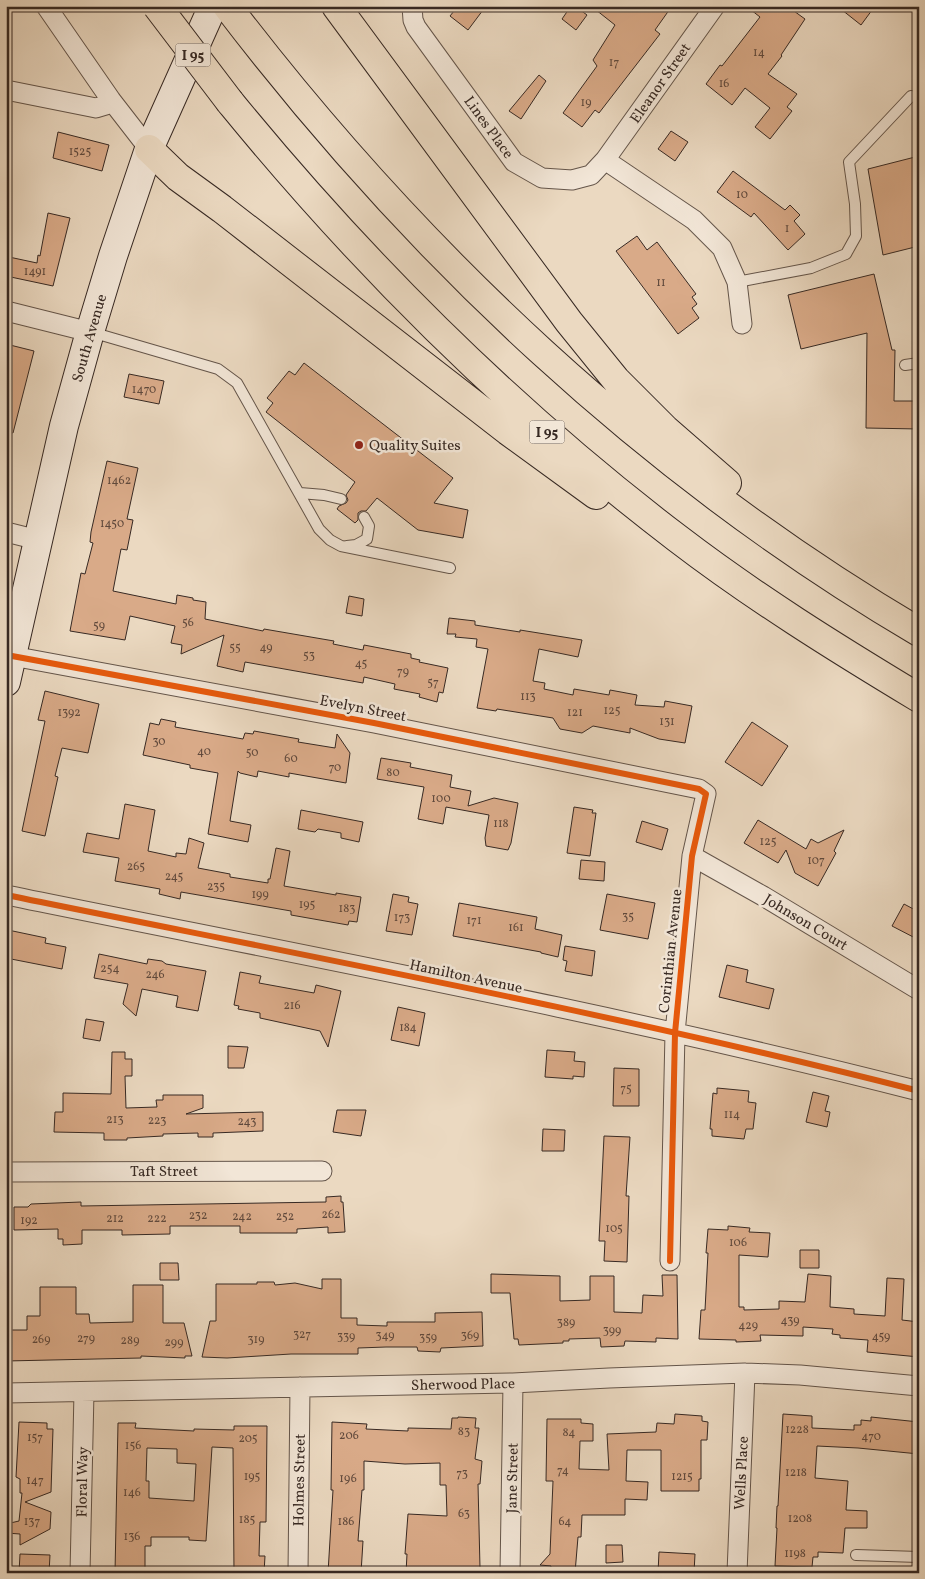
<svg xmlns="http://www.w3.org/2000/svg" width="925" height="1579" viewBox="0 0 925 1579" font-family="Vollkorn,serif">
  <style>
    .building { fill: #d9aa88; stroke: #372923; fill-rule: evenodd }
    .lines { fill: none; stroke-linecap: round; stroke-linejoin: round }
    .service-casing { stroke: #64554a; stroke-width: 12 }
    .minor-casing { stroke: #64554a; stroke-width: 21 }
    .secondary-casing { stroke: #372923; stroke-width: 30 }
    .motorway-casing { stroke: #372923; stroke-width: 30 }
    .service { stroke: #f2e6d7; stroke-width: 10 }
    .minor { stroke: #f2e6d7; stroke-width: 19 }
    .secondary { stroke: #f2e6d7; stroke-width: 28 }
    .motorway { stroke: #ebd9c1; stroke-width: 28 }
    .motorway-bridge-casing { stroke: #372923; stroke-width: 30; stroke-linecap: butt }
    .motorway-bridge { stroke: #ebd9c1; stroke-width: 28 }
    .cycleway-casing { stroke: #f2e6d7; stroke-width: 9 }
    .cycleway { stroke: #e8590c; stroke-width: 6 }
    .poi-dot { fill: #8f2418; stroke: #f2e6d7; stroke-width: 2 }
    .labels { text-anchor: middle; stroke-width: 5; stroke-linejoin: round; paint-order: stroke }
    .number-label { font-size: 12px; fill: #60493c }
    .shield { fill: #f2e6d7; stroke: #6f6259; stroke-width: 1 }
    .shield-label { font-size: 14px; font-weight: bold; fill: #372923 }
    .street-label { font-size: 15px; fill: #372923; stroke: #f2e6d7 }
    .poi-label { font-size: 15px; fill: #372923; stroke: #f2e6d7; text-anchor: start }
  </style>
  <rect width="100%" height="100%" fill="#ebd9c1"/>
  <filter id="stains"><feTurbulence type="fractalNoise" baseFrequency=".004" numOctaves="4"/><feColorMatrix values="0 0 0 0 .2 0 0 0 0 .09 0 0 0 0 .02 0 0 0 .5 -.17"/></filter>
  <radialGradient id="worn" r=".72"><stop offset=".6" stop-color="#630" stop-opacity="0"/><stop offset="1" stop-color="#630" stop-opacity=".3"/></radialGradient>
  <path class="building" d="M458,6H486L468,30L450,16Z
    M571,6H575L587,15L576,30L562,19Z
    M591,6H672L655,30L660,34L599,113L595,110L582,127L563,113L597,66L593,60L615,25Z
    M746,6H787L805,19L781,55L782,56L768,74L797,94L787,107L792,111L770,139L755,127L770,108L745,88L732,105L706,84L720,65L722,66L760,17Z
    M837,6H875L861,25Z
    M539,75L546,81L521,119L509,111Z
    M671,131L688,142L675,161L658,149Z
    M58,132L109,145L102,171L53,158Z
    M919,156V246L883,255L868,169Z
    M733,171L785,210L790,205L800,215L794,221L805,234L788,250L754,213L751,217L717,192Z
    M48,213L70,218L53,286L6,276L9,257L37,263L38,255L40,256Z
    M637,236L647,250L657,242L696,294L692,297L697,304L692,308L699,318L678,334L616,251Z
    M874,274L892,350H895L894,401H919V429L866,428L867,333L801,349L788,295Z
    M6,344L34,351L13,433L6,432Z
    M304,363L453,478L434,503L468,510L463,538L418,530L377,498L366,511H361L358,513V520L355,523L337,509L339,506L346,503L348,500L346,495L355,482L266,412L273,403L267,398L289,371L295,375Z
    M129,374L164,381L159,404L124,397Z
    M107,461L138,468L127,519L133,520L127,550L121,549L113,591L176,604L177,595L193,598V600L206,602L205,619L263,631L264,629L334,641L333,644L363,650L364,645L411,654V658L420,660L419,662L448,668L443,693L439,692L437,702L419,697L420,694L394,689L395,684L364,677L363,683L245,662L243,672L217,666L224,635L181,654L182,645L171,643L175,626L130,616L125,640L70,631L81,573L85,574L93,543L90,542L91,532Z
    M349,596L364,599L362,616L346,613Z
    M449,618L475,621V625L520,632V630L582,640L578,657L539,649L533,681L545,683L544,689L573,695L574,689L609,695L610,690L637,695L635,705L664,707L665,701L692,706L685,743L659,739L630,728V733L593,726L582,733L560,729L553,718L497,709L496,711L477,708L488,649L476,647L477,639L455,637L456,634H447Z
    M45,691L99,704L88,753L62,748L55,776L58,777L45,836L22,831L45,721L38,720Z
    M161,719L176,722L175,727L243,739L245,733L253,734L254,731L299,739L298,742L335,748L337,734L350,753L346,783L289,773V777L258,771L257,777L240,773L238,771L230,821L251,825L248,842L208,834L218,773L190,768V765L143,755L150,723L159,725Z
    M752,722L788,746L762,786L725,762Z
    M381,758L411,763L410,767L452,775L450,787L471,791L468,806L494,798L518,803L511,843L508,850L486,846L485,838L489,815L446,807L443,824L418,819L424,787L377,779Z
    M125,804L155,810L148,851L176,857V853L186,854L189,838L204,843L198,868L230,874V877L268,883V879H270L276,848L290,851L284,886L336,895V893L361,897L357,922L349,921L348,925L291,915V911L181,892L180,899L159,894L160,889L115,881L119,858L83,852L87,833L119,839Z
    M574,807L593,810L592,813H596L590,856L567,853Z
    M301,810L363,822L359,842L341,838V833L318,829L315,832L298,829Z
    M758,820L806,849L811,839L818,843L844,830L834,851L836,853L818,886L795,873L786,850L778,863L744,843Z
    M642,821L668,829L662,850L636,842Z
    M581,860L605,862L604,881L579,879Z
    M393,894L409,897L408,902L418,904L412,935L386,931Z
    M607,894L655,903L648,939L600,930Z
    M459,903L537,917L535,929L562,935L558,957L541,953V952L453,936Z
    M904,904L919,912V940L892,926Z
    M8,930L46,938L45,943L66,947L62,969L6,958V941Z
    M565,946L595,951L592,976L565,971L567,961L563,960Z
    M99,954L147,964L148,959L162,961L166,964L206,971L198,1011L176,1007L178,996L142,989L136,1016L123,1004L128,984L94,978Z
    M727,965L748,970L746,982L774,989L769,1009L719,997Z
    M240,972L261,976L259,983L314,993L316,985L341,991L328,1047L320,1031L260,1018V1013L238,1009L239,1006L234,1005Z
    M398,1007L425,1013L419,1046L391,1040Z
    M86,1019L104,1022L100,1041L83,1038Z
    M228,1046L248,1047L244,1068H228Z
    M547,1050L575,1052L574,1061L585,1062L584,1077L573,1076V1079L545,1077Z
    M112,1052H125V1059H132V1076H125L126,1108L157,1107L156,1100H163V1095H203V1108L186,1114L263,1112V1131L213,1133V1137H198V1133L163,1134V1136L127,1138V1140H104V1133L54,1132L55,1112H63V1093L111,1094Z
    M614,1068L639,1069V1106H613Z
    M717,1088L749,1091L748,1102L756,1103L753,1129H746L744,1139L712,1136V1129H710L713,1093L717,1094Z
    M813,1092L829,1096L825,1111L830,1112L827,1127L806,1122Z
    M337,1110H366L361,1136L333,1132Z
    M543,1129L565,1130L564,1151H542Z
    M604,1136L630,1137L626,1196H629L627,1262L604,1261L605,1241H599Z
    M341,1196V1202H343L345,1232L328,1233V1227L297,1229V1233H240V1226H170V1234L122,1235V1230H82V1244L63,1245V1239H58V1229L14,1230V1207H28L31,1204L81,1202V1206L326,1202V1197Z
    M728,1226L750,1228L749,1232L770,1233L768,1257L739,1255V1307H744V1310L779,1309V1301L805,1302L808,1274L831,1276L830,1307L854,1309V1314L885,1316L887,1278L904,1279L902,1320L919,1322V1357L867,1352L868,1340L840,1338V1335L832,1334L833,1329L803,1327V1336L760,1335L761,1341L736,1342V1340L699,1339L701,1310H705L708,1253H706L708,1229L728,1230Z
    M800,1250H819V1268H800Z
    M160,1263H178L179,1280H160Z
    M491,1274L560,1276V1301L590,1300V1276H614V1312L642,1313L643,1295L663,1296L662,1275H677L678,1339L656,1338V1342L625,1341L624,1346L601,1347L600,1338L569,1339V1341H563V1343L519,1345L518,1339H514L510,1293H491Z
    M322,1279H341V1318H357V1325L387,1326V1322H435V1313L482,1312L483,1346L441,1348L440,1352L418,1351L417,1347H386L358,1348V1354H291L227,1358L202,1357L210,1321H216V1284H257V1282H274L275,1285L295,1283L322,1289Z
    M133,1285H163V1323H184L192,1356H185V1358L141,1356V1358L6,1361V1330H27V1316H40V1287H76V1314H89L90,1323L133,1322Z
    M675,1414L702,1416V1421L708,1422L707,1440H701V1479H699V1491H661V1450H627L626,1481L648,1482L647,1500L625,1499V1515H582L581,1537H578L575,1573H550L551,1566L540,1565L550,1554L553,1481H546L547,1419H581V1423L593,1424V1441H580L579,1469L609,1470L607,1434L656,1432L657,1423L674,1424Z
    M783,1414L812,1416V1428L854,1430V1425H861V1420L871,1421V1417L919,1422V1454L858,1448L817,1446L815,1478L848,1481L846,1510L867,1511V1528H845L843,1553L818,1552V1557H813L812,1567L775,1566L777,1528H776L777,1506H778Z
    M458,1417L476,1418L475,1428H479L475,1459L482,1461L480,1484H478L480,1568H425V1573H406L407,1554H405L408,1514L447,1516L446,1485H440V1463L405,1464L364,1461V1490H362L358,1541H363L361,1573H328L333,1490H331L332,1422L367,1424L366,1429L408,1431V1428L451,1429L452,1418H458Z
    M19,1422L47,1423V1429H53L51,1492L25,1502L51,1512L50,1529L20,1545V1534L6,1533V1524L19,1521L22,1493H20V1479L16,1477Z
    M118,1423H136L135,1428L194,1431V1429L234,1430V1426H267L266,1522H260L259,1556H265L264,1573H234L233,1448L212,1447L206,1541L189,1540V1537H151V1546H145V1573H115ZM147,1448L177,1449V1463L196,1464L194,1501L149,1498V1481H146Z
    M606,1545H622L623,1562L606,1563Z
    M659,1552L695,1554L694,1573H658Z
    M20,1554L50,1555L49,1573H19Z"/>
  <g class="lines">
    <g class="service-casing">
      <path id="service" d="M737,282L811,268L846,254L856,236L855,204L849,162L911,96
        M91,332L218,369L237,383L319,529L330,540L341,546L450,568
        M905,365L919,363
        M300,493L324,495L341,499
        M347,546L356,545L367,539L369,526L364,517
        M856,1555L919,1557"/>
    </g>
    <g class="minor-casing">
      <path id="minor" d="M46,6L111,100L149,149
        M412,6L413,20L416,27L514,162L542,178L572,180L591,175L605,160L715,6
        M6,90L96,108L106,105L111,100
        M605,160L694,220L722,248L737,282L742,324
        M6,311L90,332
        M6,532L38,540
        M12,656L374,723L699,789L706,794L692,856L675,1033L670,1261
        M692,856L763,896L919,990
        M6,895C311,957 618,1014 919,1091
        M6,1172L322,1171
        M6,1393L513,1383L609,1378L745,1373L800,1375L919,1386
        M80,1573L84,1392
        M298,1573L300,1387
        M510,1573L513,1383
        M737,1573L745,1373"/>
    </g>
    <g class="secondary-casing">
      <path id="secondary" d="M6,682L64,426L90,332L113,256L149,149L213,6"/>
    </g>
    <g class="motorway-casing">
      <path id="motorway" d="M227,6C417,255 649,473 919,632
        M336,6L569,322L616,380L665,429L727,483
        M230,102C364,266 509,410 677,538C754,597 836,648 919,698
        M149,149L178,177L222,209L508,431L596,495"/>
    </g>
    <use href="#service" class="service"/>
    <use href="#minor" class="minor"/>
    <use href="#secondary" class="secondary"/>
    <use href="#motorway" class="motorway"/>
    <g class="motorway-bridge-casing">
      <path id="motorway-bridge" d="M157,6L230,102"/>
    </g>
    <use href="#motorway-bridge" class="motorway-bridge"/>
    <g class="cycleway-casing">
      <path id="cycleway" d="M12,656L374,723L699,789L706,794L692,856L675,1033L670,1261
        M6,895C311,957 618,1014 919,1091"/>
    </g>
    <use href="#cycleway" class="cycleway"/>
  </g>
  <circle class="poi-dot" cx="359" cy="445" r="5"/>
  <g class="labels">
    <g class="number-label">
      <text x="759" y="56">14</text>
      <text x="614" y="66">17</text>
      <text x="724" y="87">16</text>
      <text x="586" y="106">19</text>
      <text x="80" y="155">1525</text>
      <text x="742" y="198">10</text>
      <text x="787" y="232">1</text>
      <text x="35" y="275">1491</text>
      <text x="661" y="286">11</text>
      <text x="144" y="393">1470</text>
      <text x="119" y="484">1462</text>
      <text x="112" y="527">1450</text>
      <text x="188" y="626">56</text>
      <text x="99" y="629">59</text>
      <text x="235" y="651">55</text>
      <text x="266" y="651">49</text>
      <text x="309" y="659">53</text>
      <text x="361" y="667">45</text>
      <text x="403" y="675">79</text>
      <text x="433" y="686">57</text>
      <text x="528" y="700">113</text>
      <text x="612" y="714">125</text>
      <text x="69" y="716">1392</text>
      <text x="575" y="716">121</text>
      <text x="667" y="725">131</text>
      <text x="159" y="745">30</text>
      <text x="204" y="755">40</text>
      <text x="252" y="756">50</text>
      <text x="291" y="762">60</text>
      <text x="335" y="771">70</text>
      <text x="393" y="776">80</text>
      <text x="441" y="802">100</text>
      <text x="501" y="827">118</text>
      <text x="768" y="845">125</text>
      <text x="816" y="864">107</text>
      <text x="136" y="870">265</text>
      <text x="174" y="880">245</text>
      <text x="216" y="890">235</text>
      <text x="260" y="898">199</text>
      <text x="307" y="908">195</text>
      <text x="347" y="912">183</text>
      <text x="628" y="920">35</text>
      <text x="402" y="921">173</text>
      <text x="474" y="924">171</text>
      <text x="516" y="931">161</text>
      <text x="110" y="972">254</text>
      <text x="155" y="978">246</text>
      <text x="292" y="1009">216</text>
      <text x="408" y="1031">184</text>
      <text x="626" y="1092">75</text>
      <text x="732" y="1118">114</text>
      <text x="115" y="1123">213</text>
      <text x="157" y="1124">223</text>
      <text x="247" y="1125">243</text>
      <text x="331" y="1218">262</text>
      <text x="198" y="1219">232</text>
      <text x="242" y="1220">242</text>
      <text x="285" y="1220">252</text>
      <text x="115" y="1222">212</text>
      <text x="157" y="1222">222</text>
      <text x="29" y="1224">192</text>
      <text x="614" y="1232">105</text>
      <text x="738" y="1246">106</text>
      <text x="790" y="1324">439</text>
      <text x="566" y="1326">389</text>
      <text x="748" y="1329">429</text>
      <text x="612" y="1334">399</text>
      <text x="302" y="1338">327</text>
      <text x="385" y="1339">349</text>
      <text x="470" y="1339">369</text>
      <text x="346" y="1340">339</text>
      <text x="881" y="1340">459</text>
      <text x="428" y="1341">359</text>
      <text x="86" y="1342">279</text>
      <text x="41" y="1343">269</text>
      <text x="256" y="1343">319</text>
      <text x="130" y="1344">289</text>
      <text x="174" y="1346">299</text>
      <text x="797" y="1433">1228</text>
      <text x="464" y="1435">83</text>
      <text x="569" y="1436">84</text>
      <text x="349" y="1439">206</text>
      <text x="871" y="1440">470</text>
      <text x="35" y="1441">157</text>
      <text x="248" y="1442">205</text>
      <text x="133" y="1449">156</text>
      <text x="563" y="1474">74</text>
      <text x="796" y="1476">1218</text>
      <text x="462" y="1477">73</text>
      <text x="252" y="1480">195</text>
      <text x="682" y="1480">1215</text>
      <text x="348" y="1482">196</text>
      <text x="35" y="1484">147</text>
      <text x="132" y="1496">146</text>
      <text x="464" y="1517">63</text>
      <text x="800" y="1522">1208</text>
      <text x="247" y="1523">185</text>
      <text x="32" y="1525">137</text>
      <text x="346" y="1525">186</text>
      <text x="565" y="1525">64</text>
      <text x="132" y="1540">136</text>
      <text x="795" y="1557">1198</text>
    </g>
    <g class="shield">
      <rect x="175.5" y="43.5" width="35" height="23" rx="4"/>
      <rect x="529.5" y="420.5" width="35" height="23" rx="4"/>
    </g>
    <g class="shield-label">
      <text x="193" y="60">I 95</text>
      <text x="547" y="437">I 95</text>
    </g>
    <g class="street-label">
      <text transform="translate(660 83) rotate(-55)" y="5">Eleanor Street</text>
      <text transform="translate(489 127) rotate(54)" y="5">Lines Place</text>
      <text transform="translate(89 338) rotate(-74)" y="5">South Avenue</text>
      <text transform="translate(363 708) rotate(11)" y="5">Evelyn Street</text>
      <text transform="translate(806 922) rotate(31)" y="5">Johnson Court</text>
      <text transform="translate(670 951) rotate(-84)" y="5">Corinthian Avenue</text>
      <text transform="translate(466 976) rotate(12)" y="5">Hamilton Avenue</text>
      <text x="164" y="1176">Taft Street</text>
      <text transform="translate(463 1384) rotate(-1)" y="5">Sherwood Place</text>
      <text transform="translate(741 1473) rotate(-87)" y="5">Wells Place</text>
      <text transform="translate(512 1478) rotate(-89)" y="5">Jane Street</text>
      <text transform="translate(299 1480) rotate(-89)" y="5">Holmes Street</text>
      <text transform="translate(82 1482) rotate(-89)" y="5">Floral Way</text>
    </g>
    <g class="poi-label">
      <text x="369" y="450">Quality Suites</text>
    </g>
  </g>
  <rect width="925" height="1579" fill="none" stroke="#ebd9c1" stroke-width="25"/>
  <rect x="8" y="8" width="910" height="1564" fill="none" stroke="#372923" stroke-width="2.5"/>
  <rect x="12" y="12" width="900" height="1554" fill="none" stroke="#372923"/>
  <rect width="100%" height="100%" filter="url(#stains)"/>
  <rect width="100%" height="100%" fill="url(#worn)"/>
</svg>
